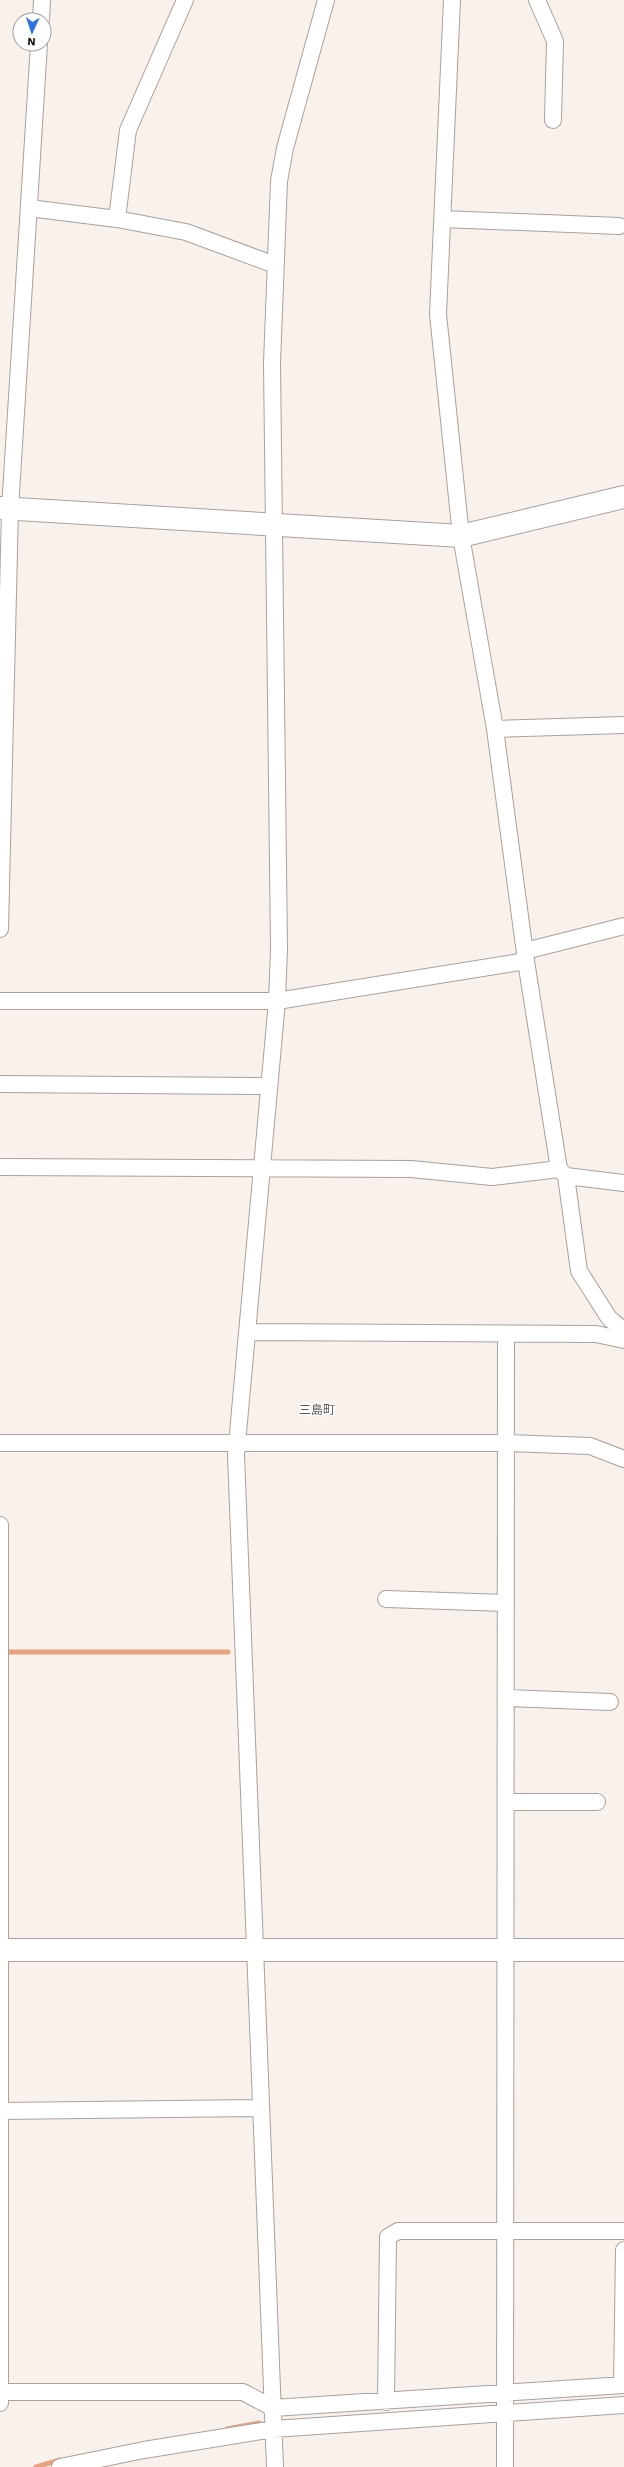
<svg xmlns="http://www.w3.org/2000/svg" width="624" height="2467" viewBox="0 0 624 2467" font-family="'Work Sans','Noto Sans JP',sans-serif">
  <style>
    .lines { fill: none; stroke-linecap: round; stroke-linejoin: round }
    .stream { stroke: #e8a37e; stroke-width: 5 }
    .street-casing { stroke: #a9a19c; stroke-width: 18 }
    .secondary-casing { stroke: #a9a19c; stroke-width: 24 }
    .street { stroke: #fff; stroke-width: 16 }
    .secondary { stroke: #fff; stroke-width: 22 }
    .labels { text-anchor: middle; stroke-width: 3; stroke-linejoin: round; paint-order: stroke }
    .neighbourhood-label { font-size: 12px; fill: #5d5652; stroke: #fff }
  </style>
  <rect width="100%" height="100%" fill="#f9f1ec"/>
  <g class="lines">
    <path class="stream" d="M1,1652H228
      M227,2429L259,2423
      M36,2467L60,2460"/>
    <g class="street-casing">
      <path id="street" d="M452,0L438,314L461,536L495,729L526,961L559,1169L566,1176L624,1183
        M537,0L555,41L553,120
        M41,20L42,0
        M29,208L117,219L186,232L275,265
        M117,219L128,130L185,0
        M443,219L619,226
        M495,729L624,725
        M0,929L10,509L39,44
        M525,951L624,926
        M0,1001H277L526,961
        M0,1084L269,1086
        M0,1167L411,1169L492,1177L559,1169
        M566,1176L579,1271L609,1318L624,1331
        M247,1332L596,1334L624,1340
        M0,1443H506L590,1446L624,1459
        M0,1525V2403
        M386,1599L506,1603
        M506,1698L610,1702
        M506,1802H597
        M0,2111L261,2108
        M622,2385L624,2250
        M0,2392H243L273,2408L624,2385
        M386,2402L388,2237L398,2231H624
        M60,2467L144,2450L274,2429L624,2405
        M275,2467L236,1455L277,1001L279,949L272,363L279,181L285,148L326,0
        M505,2467L506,1335"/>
    </g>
    <g class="secondary-casing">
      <path id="secondary" d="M0,508L461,536L624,497
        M0,1950H624"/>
    </g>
    <use href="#street" class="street"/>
    <use href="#secondary" class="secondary"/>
  </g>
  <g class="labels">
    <g class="neighbourhood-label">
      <text x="317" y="1414">三島町</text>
    </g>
  </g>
  <g transform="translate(32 32) rotate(183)"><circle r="19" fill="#ffffff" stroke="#a2a1a0"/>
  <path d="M0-3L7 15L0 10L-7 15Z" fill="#2e73e0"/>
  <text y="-6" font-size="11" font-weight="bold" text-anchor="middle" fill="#161311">N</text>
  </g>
</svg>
